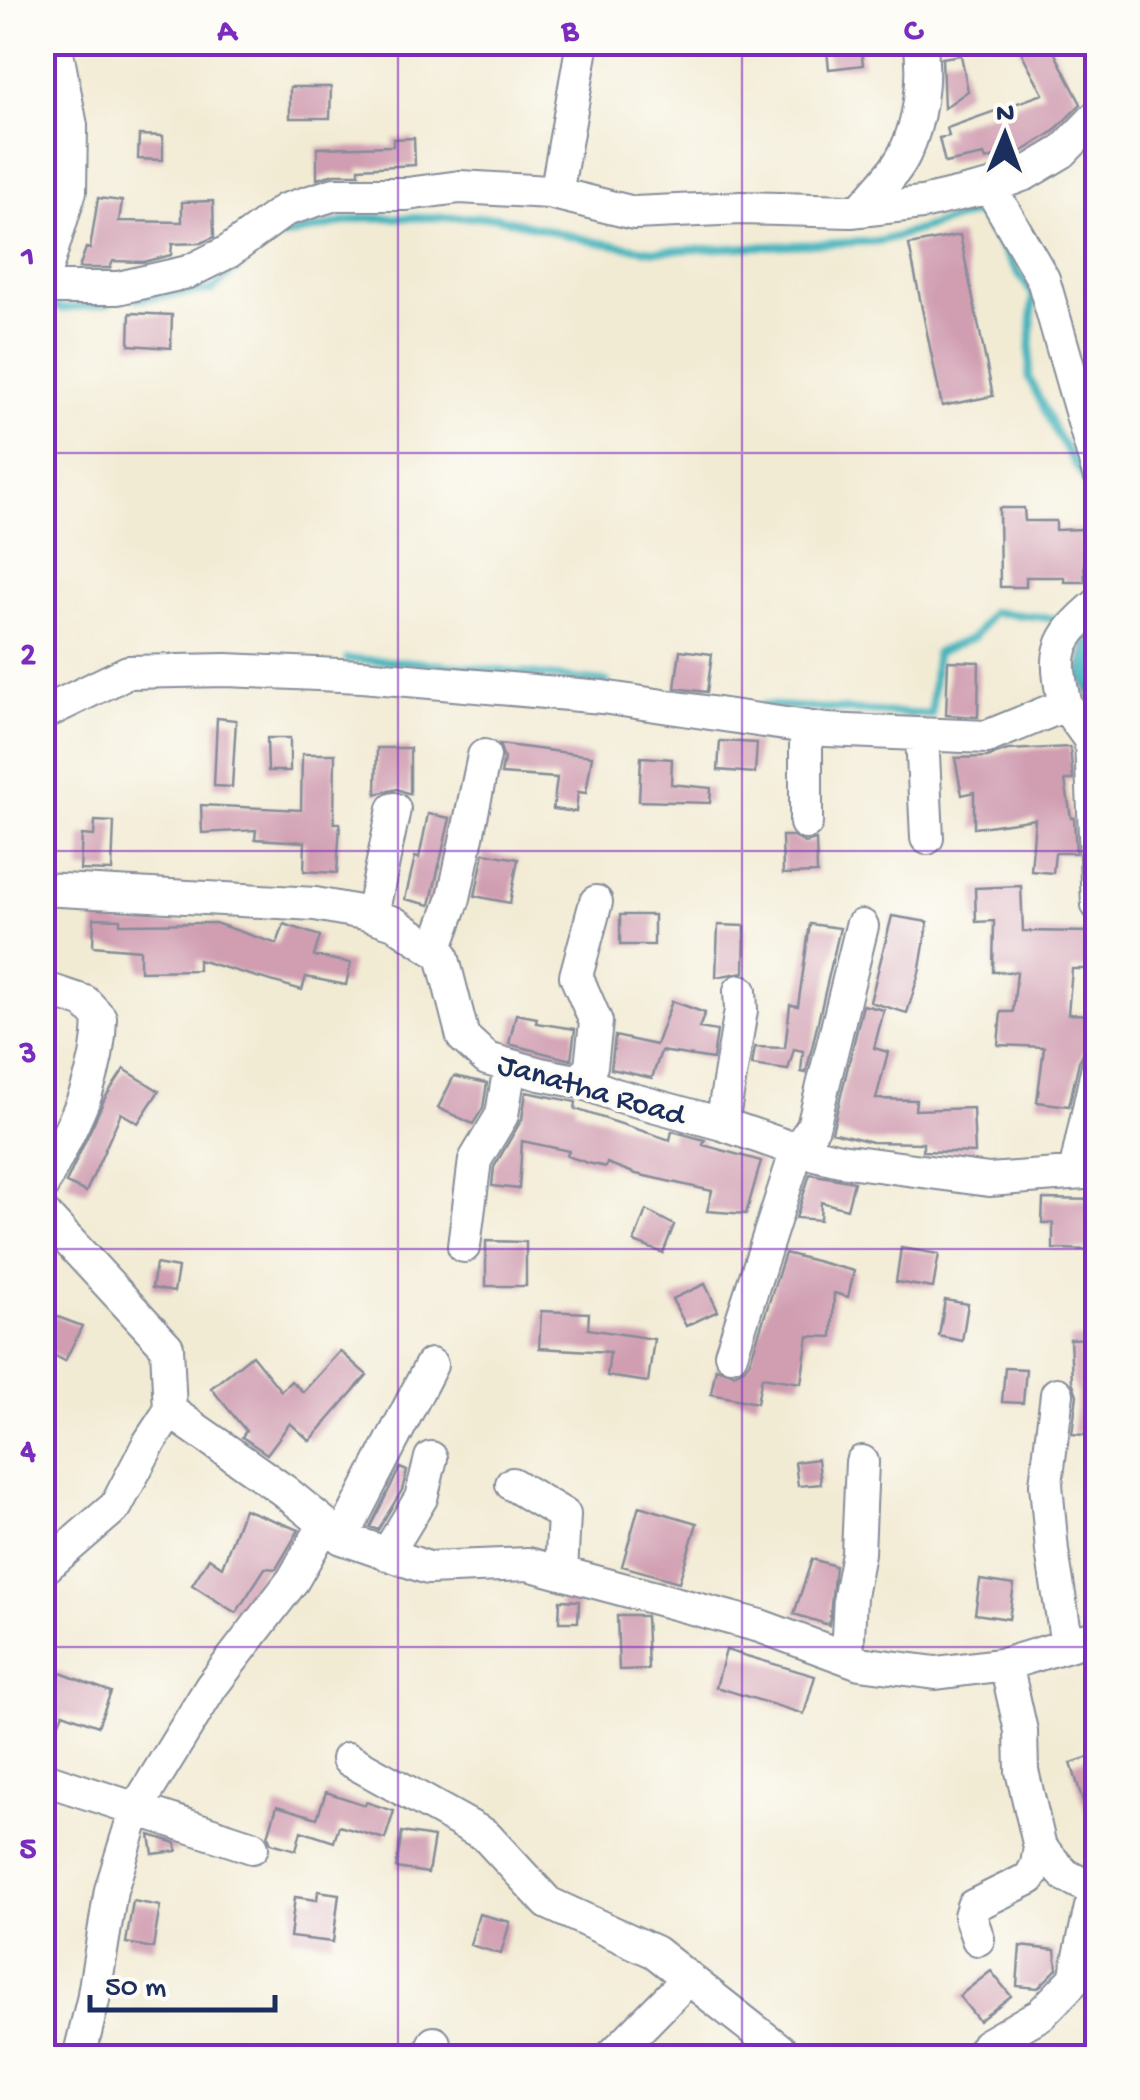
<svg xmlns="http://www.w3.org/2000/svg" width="1140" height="2100" viewBox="0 0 1140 2100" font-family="'Gochi Hand',sans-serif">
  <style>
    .water { fill: #43b3bc; stroke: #2f718d; stroke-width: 2.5 }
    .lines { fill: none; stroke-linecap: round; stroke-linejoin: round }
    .stream { stroke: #43b3bc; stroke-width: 8 }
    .building { fill: #d09db1 }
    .minor-casing { stroke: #868d99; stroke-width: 36 }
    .minor { stroke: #fff; stroke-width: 32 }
    .grid { fill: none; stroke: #7b2cbf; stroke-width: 2.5; stroke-opacity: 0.55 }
    .labels { text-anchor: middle; stroke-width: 8; stroke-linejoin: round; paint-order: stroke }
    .street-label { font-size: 32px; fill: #1b2f5e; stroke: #fdfcf7 }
    .neatline { fill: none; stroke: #7b2cbf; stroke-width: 4 }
    .grid-label { font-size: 32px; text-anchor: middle; font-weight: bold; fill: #7b2cbf }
  </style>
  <rect width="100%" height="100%" fill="#fdfcf7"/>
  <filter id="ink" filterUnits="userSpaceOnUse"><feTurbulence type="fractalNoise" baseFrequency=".01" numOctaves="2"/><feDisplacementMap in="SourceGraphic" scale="20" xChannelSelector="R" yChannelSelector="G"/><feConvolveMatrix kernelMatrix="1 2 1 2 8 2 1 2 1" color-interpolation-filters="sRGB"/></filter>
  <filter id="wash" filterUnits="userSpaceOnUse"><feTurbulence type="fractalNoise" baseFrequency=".0048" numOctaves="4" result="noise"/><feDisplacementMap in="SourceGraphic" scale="40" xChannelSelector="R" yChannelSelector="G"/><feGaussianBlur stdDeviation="2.25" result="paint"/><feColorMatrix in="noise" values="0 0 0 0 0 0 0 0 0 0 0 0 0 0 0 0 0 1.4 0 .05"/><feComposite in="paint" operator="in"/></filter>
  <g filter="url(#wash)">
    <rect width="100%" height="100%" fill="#f2ebd4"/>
    <path class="water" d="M1097,627L1098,702L1094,704L1078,674L1085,643Z"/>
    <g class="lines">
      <path class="stream" d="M978,213L1033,295L1029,378L1056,433L1097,500
        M268,240L363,218L496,217L596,242L655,251L881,241L982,211
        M137,299L212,290L257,250
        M42,304L64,309L108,303
        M347,659L413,662L607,682
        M763,705L931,715L936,653L974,637L992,612L1059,619"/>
    </g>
    <g id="blocks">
      <path class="building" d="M826,42H860L863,65L829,69Z
        M1016,42H1049L1081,104L1053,132L1020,153L1019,148L986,160L984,155L945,163L939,138L949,136L947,128L1043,94Z
        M961,55L968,91L944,108L942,58Z
        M290,87H331L330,118H290Z
        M139,135L163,136V160L138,159Z
        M414,138L415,165L359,168V174H334L317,179V148L393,146V139Z
        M98,198L122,201L119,221L182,222V202L213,201L214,237L201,243L172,244L171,255L144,262L113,261L110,268H79L86,248L90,249Z
        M960,235L993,396L942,406L909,245Z
        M130,313L172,315L171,348L129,345Z
        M999,508H1024L1025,521H1056V530L1083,529L1085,582H1064V577H1026V587H1000Z
        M680,650L712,654L707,692L675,688Z
        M948,661L979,662L978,717L946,715Z
        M217,718L236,720L232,787L214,786Z
        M267,738H290V771H268Z
        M720,741L757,743L755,773L718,770Z
        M499,744L592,756L586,793L578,792L576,812L553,809L557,778L501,774L504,759Z
        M1070,747L1073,780H1065L1071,818H1074L1076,853H1055L1053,873L1031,871L1035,819L974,828V792L962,795L955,758L987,757L1008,750Z
        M377,748H410V794L397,789L376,794Z
        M302,754H335L334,823H340L337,873L304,871L305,842L255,839L256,830L202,833L201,805L301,810Z
        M641,757L672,759L671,784L711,788L710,803L639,801Z
        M428,814L450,818L430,905L405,899L415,857L419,858Z
        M95,821L114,822L112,871L80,870L82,835L94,836Z
        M782,836H792L805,843L816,840L817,873L783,874Z
        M484,853L518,859L510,903L475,896Z
        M1021,886L1023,931L1093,932L1094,969H1072L1068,1014L1098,1015V1047L1084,1052L1079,1061L1069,1106L1037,1102L1044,1047L998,1045L1001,1012H1013L1017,972H993L994,921L976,922L975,888Z
        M620,915H654V945H620Z
        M892,916L928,922L919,973L907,1013L870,1002Z
        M94,918L120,919V924L215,923L277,944L284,924L320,936L314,956L351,963L346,985L306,977L302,990L198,960V970L140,971V950L93,946Z
        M810,924L840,928L806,1073L801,1072L803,1051L794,1049L788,1070L752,1065L755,1047L785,1048L790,1005L798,1006Z
        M718,925L745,926L744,972L716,977Z
        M672,1001L705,1013L699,1028L717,1031L713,1059L661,1051L652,1078L611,1069L615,1036L656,1045Z
        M863,1005L884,1010L874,1048L888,1052L876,1099L916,1100L915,1110L973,1108L975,1153L923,1151V1143L872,1142L832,1132Z
        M516,1014L537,1018L536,1023L575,1029L571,1060L509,1044Z
        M124,1069L159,1091L138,1123L121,1113L86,1192L66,1183L105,1098Z
        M454,1076L487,1083L483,1108L473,1124L438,1108Z
        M526,1092L576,1102L575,1109L670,1140L672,1131L705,1140L703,1145L761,1161L746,1214L707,1211L712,1191L636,1174L607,1163L606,1167L588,1163L567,1156L569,1151L522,1141L519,1189L492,1186L494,1167L522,1119Z
        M810,1174L854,1182L847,1209L821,1202L820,1220L796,1218Z
        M1043,1199L1098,1200V1250L1053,1249V1223H1042Z
        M646,1210L674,1225L663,1253L634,1242Z
        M486,1241L526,1242V1286H486Z
        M901,1248L939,1254L933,1288L896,1282Z
        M785,1253L854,1271L848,1297L834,1293L832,1337L808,1336L801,1383L762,1377L757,1403L711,1394L716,1368L734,1374L744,1369L750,1361Z
        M156,1264L178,1268L174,1292L152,1288Z
        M705,1284L718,1311L686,1326L672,1299Z
        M945,1300L968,1304L962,1341L939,1336Z
        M42,1311L82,1326L65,1361L42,1349Z
        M541,1311L589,1313L588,1329L654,1339L648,1382L607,1376L610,1352L539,1348Z
        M1098,1338V1436L1072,1434L1077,1395L1072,1381L1070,1339Z
        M340,1351L367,1375L310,1441L290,1423L267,1454L242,1437L246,1431L211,1388L252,1355L281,1391L291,1381L303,1392Z
        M1005,1368L1026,1369L1023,1403L1002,1402Z
        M818,1459L821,1484L798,1486L795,1462Z
        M400,1468L407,1471L402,1490L378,1530L370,1527Z
        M639,1506L697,1523L679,1582L622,1566Z
        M244,1509L299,1530L276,1569L265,1568L236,1613L192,1585L209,1558L222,1567Z
        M812,1559L835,1566L829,1625L794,1614Z
        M980,1580L1014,1585L1009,1619L975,1614Z
        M560,1600L579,1601L578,1622H559Z
        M617,1616H646L648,1669L619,1670Z
        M726,1650L815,1676L804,1714L716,1687Z
        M42,1666L111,1692L98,1726L63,1713L44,1759Z
        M1098,1754V1833H1093L1071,1763Z
        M326,1792L365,1805L366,1802L394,1811L385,1839L339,1826L334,1842L301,1831L296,1850L271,1843L268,1836L277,1806L317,1818Z
        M402,1832L434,1837L428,1873L396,1868Z
        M150,1835L176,1843L177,1851L153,1854Z
        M318,1891L339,1894L333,1942L290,1937L295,1897L317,1900Z
        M133,1901L160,1906L153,1948L126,1943Z
        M479,1914L510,1922L501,1954L470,1945Z
        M1020,1946L1055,1950L1057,1969L1038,1988L1017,1986Z
        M991,1971L1011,1996L979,2021L959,1996Z"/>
    </g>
  </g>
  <g filter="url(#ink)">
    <use href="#blocks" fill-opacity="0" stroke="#868d99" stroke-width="2.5"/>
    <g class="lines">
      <g class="minor-casing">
        <path id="minor" d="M990,187L1043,279L1098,471
          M556,194L583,42
          M861,210C875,192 896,173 905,153C920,122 926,76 920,42
          M42,282L70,191L71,126L55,42
          M42,288H118L188,272L228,252L285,210L335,194H407L460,187L549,192L634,213L741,208L851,211L922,203L990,187L1025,174L1062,152L1098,115
          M1065,705L1091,741L1098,905
          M42,714L128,672L226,670L362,676L602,697L826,730L917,734L987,737L1065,705C1053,653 1056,639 1098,604
          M806,727V823
          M922,734L927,838
          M42,889L315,904L364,913L394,923L442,955L463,1037L487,1059L540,1074L581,1082L616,1095L722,1124L797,1150L840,1160L989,1180L1098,1172
          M372,915L394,809
          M435,950L454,898L484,756
          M581,1082L591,1066L596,1022L576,976L596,902
          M722,1124L741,1010L740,991
          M1075,1173L1098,1066
          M42,1186C70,1129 99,1084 100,1018L85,1002L52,991
          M42,1212L167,1347L170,1411L149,1443L116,1506L42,1570
          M464,1246L475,1160L502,1115L510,1066
          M731,1354L797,1150L813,1127L862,926
          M1057,1394L1046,1484L1052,1551L1067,1645
          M170,1411L283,1490L342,1538L428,1568L528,1564L760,1626L860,1663L936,1673L1006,1664L1098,1636
          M512,1484L564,1515L561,1572
          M342,1538L431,1365
          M387,1554L421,1498L431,1458
          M847,1658L850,1596L858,1553L862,1462
          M348,1759L485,1835L548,1903L655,1952L790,2058
          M42,1778L252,1847
          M1040,1847L1065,1875L1098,1892
          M978,1939L970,1916L973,1906L1030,1878L1037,1865L1040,1847L1022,1771L1021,1731L1006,1664
          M79,2058L93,2000L111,1890L136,1809L211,1687L293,1580L325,1524
          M427,2058L434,2043
          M610,2058L689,1978
          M978,2058L987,2045L1041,2014L1075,1979L1091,1907L1098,1897"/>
      </g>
      <use href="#minor" class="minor"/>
    </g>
  </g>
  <path class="grid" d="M398,42V2058M742,42V2058M42,453H1098M42,851H1098M42,1249H1098M42,1647H1098"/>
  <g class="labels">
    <g class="street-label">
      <text transform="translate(592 1087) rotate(16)" y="11">Janatha Road</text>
    </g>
  </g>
  <rect width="1140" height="2100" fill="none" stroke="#fdfcf7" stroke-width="110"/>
  <g transform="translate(1005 135) rotate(1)" stroke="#fdfcf7" stroke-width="8" paint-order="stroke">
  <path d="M0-8L18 38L0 25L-18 38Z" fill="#1b2f5e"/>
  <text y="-15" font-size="28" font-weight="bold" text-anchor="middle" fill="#1b2f5e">N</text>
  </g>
  <path d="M90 1995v15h185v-15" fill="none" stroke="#1b2f5e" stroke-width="5"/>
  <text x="105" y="1995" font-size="30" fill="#1b2f5e" stroke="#fdfcf7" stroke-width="8" paint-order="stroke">50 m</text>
  <rect x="55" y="55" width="1030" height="1990" class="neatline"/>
  <g class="grid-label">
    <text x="227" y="39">A</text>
    <text x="570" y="39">B</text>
    <text x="913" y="39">C</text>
    <text x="28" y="265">1</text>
    <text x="28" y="663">2</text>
    <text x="28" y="1061">3</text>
    <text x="28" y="1459">4</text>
    <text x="28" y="1857">5</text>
  </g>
</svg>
